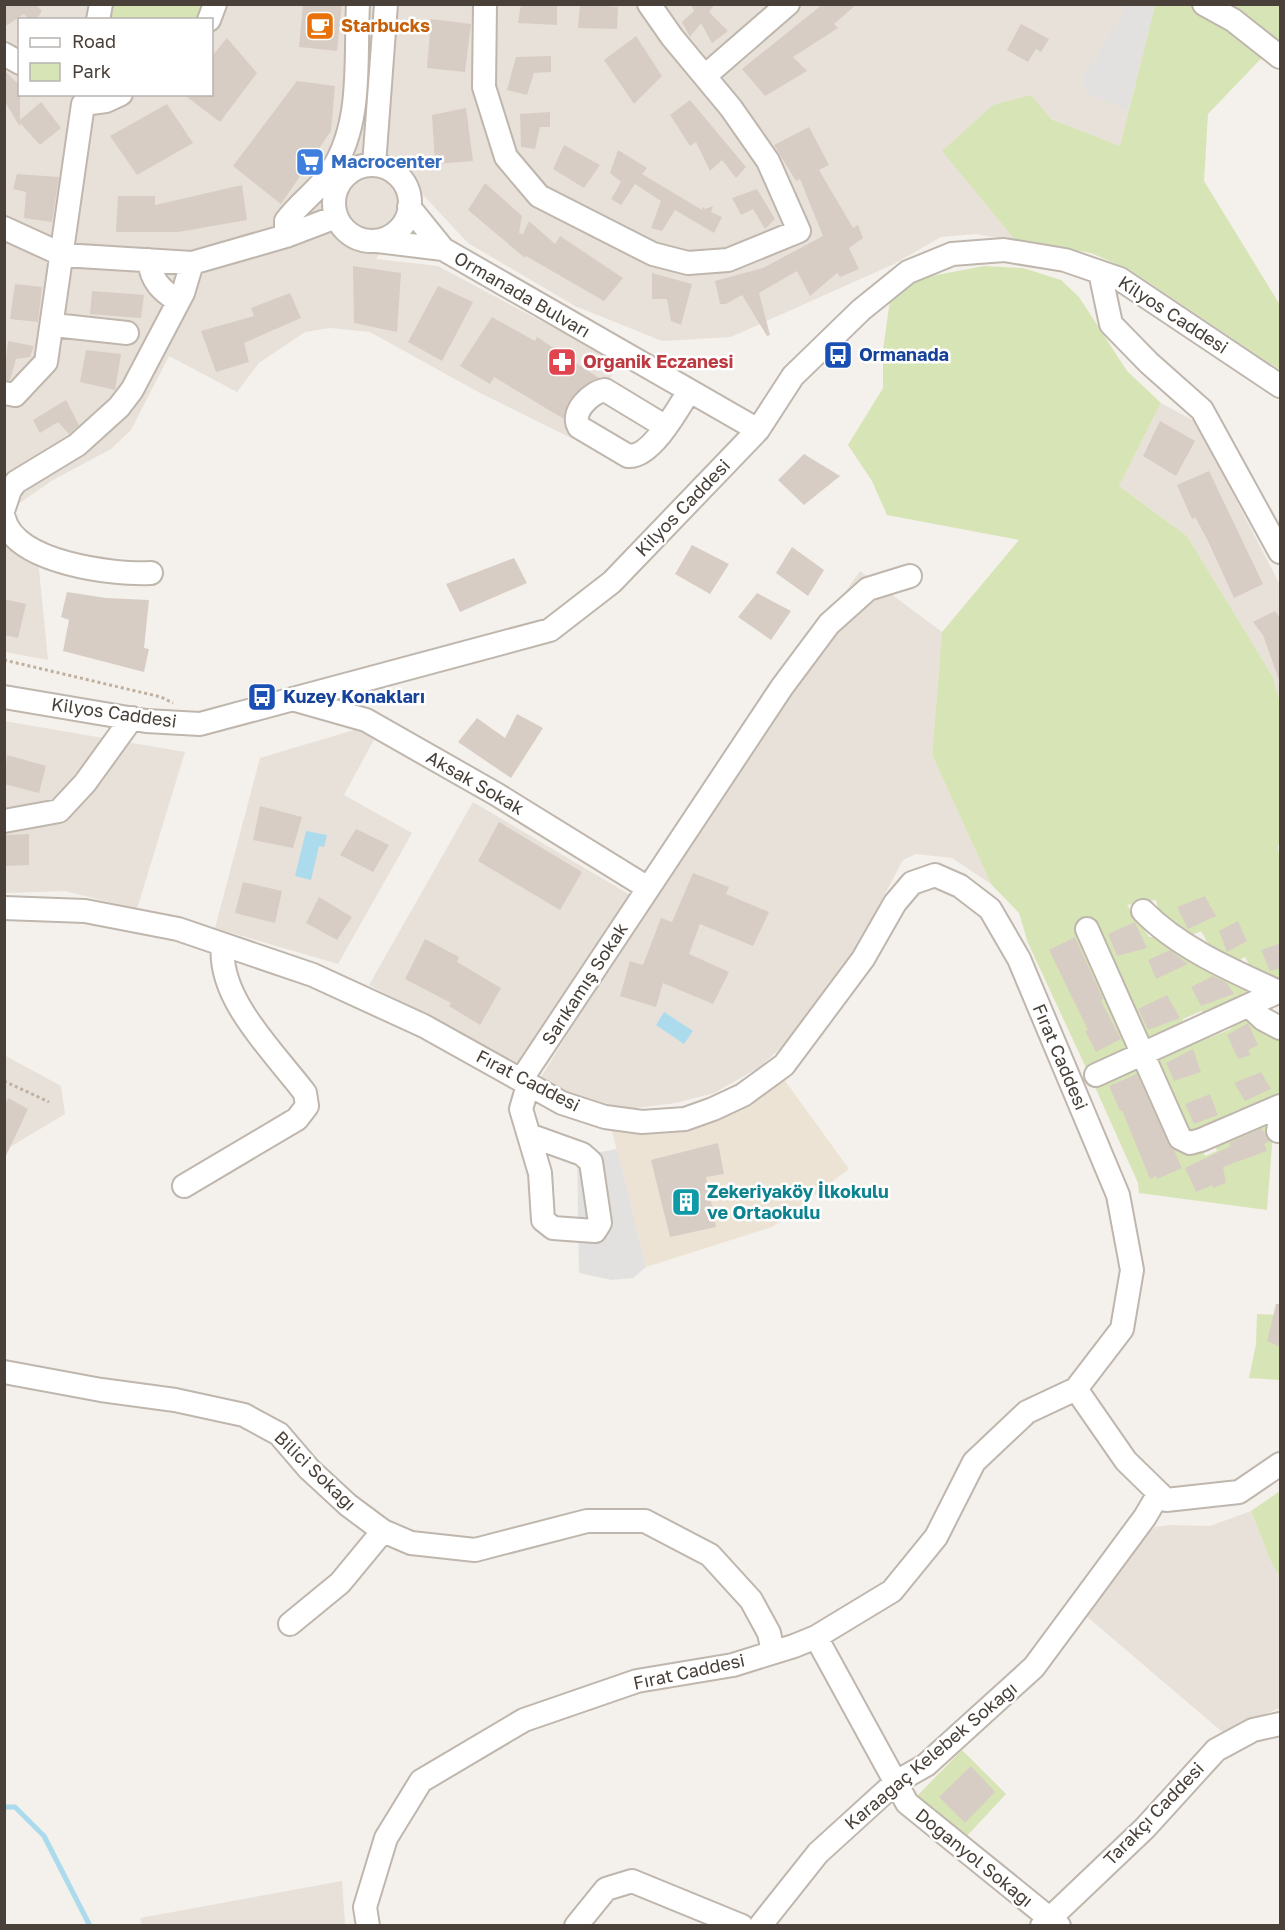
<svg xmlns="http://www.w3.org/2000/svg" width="1285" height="1930" viewBox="0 0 1285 1930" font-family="'Golos Text',sans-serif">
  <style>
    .residential { fill: #e8e1d9; fill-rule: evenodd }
    .education { fill: #ece3d5 }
    .green { fill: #d7e5b6 }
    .parking { fill: #e3e1df }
    .water { fill: #abdbec }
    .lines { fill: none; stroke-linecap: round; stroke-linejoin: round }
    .stream { stroke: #abdbec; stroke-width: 5 }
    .building { fill: #d8cdc4 }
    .minor-casing { stroke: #bfb6ad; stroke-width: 26 }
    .path { stroke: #c0b0a0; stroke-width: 3; stroke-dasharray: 3 3; stroke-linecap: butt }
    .minor { stroke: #fff; stroke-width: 22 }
    .labels { text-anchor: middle; stroke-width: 5; stroke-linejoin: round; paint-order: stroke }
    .food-label { font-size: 18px; font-weight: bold; fill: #c56008; stroke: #fff; text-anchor: start }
    .shop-label { font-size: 18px; font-weight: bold; fill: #366cbe; stroke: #fff; text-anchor: start }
    .street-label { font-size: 18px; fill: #484039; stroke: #fff }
    .transit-label { font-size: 18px; font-weight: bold; fill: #164399; stroke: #fff; text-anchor: start }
    .health-label { font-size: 18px; font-weight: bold; fill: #be3a42; stroke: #fff; text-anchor: start }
    .culture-label { font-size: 18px; font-weight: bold; fill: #0d838f; stroke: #fff; text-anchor: start }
  </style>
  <rect width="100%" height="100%" fill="#f4f0eb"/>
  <path class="residential" d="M5,5H1155L1120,146L1051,119L1016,241L975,234L941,237L894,264L731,337L662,341L575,306L468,243L423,195L376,259L438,266L535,318L622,359L573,439L480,393L370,332L330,328L305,332L259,363L237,392L169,356L131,430L111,449L53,480L5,513ZM20,20H212V94H20Z
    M1161,403L1196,422L1280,585V703L1273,677L1187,536L1119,486Z
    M4,534L38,560L48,660L5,652Z
    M860,571L942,632L932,755L991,884L952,858L916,854L903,860L844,970L804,1026L760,1067L714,1093L676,1103L627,1109L563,1092L541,1077L589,999L691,847L678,829Z
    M4,721L185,752L137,909L65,891L5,893Z
    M354,730L377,734L344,795L412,833L338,964L215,928L260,758Z
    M473,802L632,896L523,1066L369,985Z
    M4,1055L61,1086L65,1114L5,1150Z
    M1251,1511L1271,1562L1280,1577V1708L1250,1720L1227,1736L1085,1615L1141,1541L1155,1527L1169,1525L1210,1526Z
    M342,1881L345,1925L142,1926L140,1918Z"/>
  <path class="education" d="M783,1078L849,1169L772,1227L646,1267L612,1131L655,1132L702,1126L742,1110Z"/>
  <path class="green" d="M110,5H200L198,19L108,20Z
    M1155,5H1280V43L1278,41L1208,114L1204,181L1280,305V370L1130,270L1091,253L1016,241L942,151L993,105L1031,95L1051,119L1120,146Z
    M984,266L1023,268L1061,280L1079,297L1127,371L1161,403L1119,486L1187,536L1273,677L1280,703V840L1278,847L1280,863V980L1252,970L1245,957L1236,962L1210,947L1201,931L1188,937L1160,918L1156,900L1127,905L1149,937H1162L1250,990L1205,1014L1201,1011L1183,1019L1181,1026L1148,1038L1132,1008L1133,1001L1119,970L1114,969L1093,919L1077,925L1130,1043L1127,1050L1087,1070L1028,943L1019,913L991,884L932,755L942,632L1019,540L887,515L872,481L848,445L883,388V350L890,300L921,278Z
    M1247,1017L1258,1029L1280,1041V1093L1275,1094L1272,1101L1244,1112L1239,1109L1225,1116L1224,1122L1187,1132L1177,1109L1179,1104C1174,1090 1155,1075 1159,1058L1231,1029L1232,1024Z
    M1141,1068L1174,1141L1183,1153L1202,1149L1205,1156L1217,1151L1214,1143L1274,1119L1267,1210L1139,1193L1138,1183L1095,1087Z
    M1257,1314L1280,1315V1380L1249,1378L1256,1344Z
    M1280,1491V1577L1271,1562L1251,1511Z
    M962,1750L1006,1794L965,1838L916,1797Z"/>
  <path class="parking" d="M1125,5H1155L1128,111L1087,93L1083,78L1121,16Z
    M577,1149L595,1153L617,1149L646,1267L633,1278L612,1280L579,1273Z"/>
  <path class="water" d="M306,831L327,835L324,847L319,846L311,880L295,876Z
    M664,1012L693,1031L684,1044L656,1025Z"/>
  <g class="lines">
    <path class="stream" d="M4,1807H15L44,1836L90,1926"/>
  </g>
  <path class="building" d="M4,4H39L37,6L42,11L36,20H29L24,14L4,27Z
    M303,4H342L337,51L299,47Z
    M521,4H557V25L518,23Z
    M580,4L618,7L617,29L578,28Z
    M691,4H715L709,12L728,31L712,43L701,23L690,37L682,22L694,11Z
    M823,4H857L834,24L838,28L793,57L807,71L765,96L742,69Z
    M431,19L471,24L465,72L427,68Z
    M1021,24L1049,39L1041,52L1036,49L1028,62L1007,50Z
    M636,36L662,76L634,104L604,60Z
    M227,38L257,73L220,122L183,94H212V56Z
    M551,56V72L534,73L527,95L507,90L516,57Z
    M4,70L20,86V120L41,102L61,128L40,145L20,123V127L4,100Z
    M297,81L335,86L331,131L281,204L233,166Z
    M690,100L746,167L736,178L722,160L710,171L696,142L690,146L670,115Z
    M167,104L193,143L137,175L110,136Z
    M466,108L473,161L435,164L432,115Z
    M550,112V127H540L535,149L521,147L520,114Z
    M809,127L829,165L819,170L853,228L858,225L863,238L849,248L859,269L840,277L837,273L810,296L797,271L759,293L770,335L767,336L742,295L726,304H720L715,281L763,268L823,236L800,179L796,181L774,145Z
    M564,145L600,165L584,188L553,169Z
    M618,150L647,168L642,174L702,210V207L705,209L713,206L711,212L722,217L714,233L675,210L662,231L651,228L661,201L635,184L621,205L611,199L621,182L610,173Z
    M17,174L59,177L52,222L24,218L26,192L13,189Z
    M485,183L522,216L519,233L523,234L529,221L555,244L560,236L623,278L604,301L526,256L525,258L468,210Z
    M242,185L247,220L178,232H116L118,196H155V205Z
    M757,189L775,219L765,229L753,209L741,215L732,198Z
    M353,266L401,273L397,332L354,323Z
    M652,273L692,284L681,325L671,321L667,299H652Z
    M15,284L42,287L38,322L10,319Z
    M438,286L473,302L442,361L408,342Z
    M92,291L144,295L141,318L90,314Z
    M290,293L301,318L244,343L249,362L216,372L201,331L254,316L251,308Z
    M492,317L535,341L537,337L599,378L586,384L574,394L567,404L564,419L494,377L490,384L460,366Z
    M8,341L34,346L30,357L16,359L10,380H4Z
    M86,350L121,354L115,390L80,382Z
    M66,400L79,425L69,434L58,422L40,433L33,420Z
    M1160,421L1195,441L1176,476L1143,456Z
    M804,454L840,476L804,505L778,480Z
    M1209,471L1263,584L1234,598L1208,541L1195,517L1192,519L1177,485Z
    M692,545L729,564L710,594L675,574Z
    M792,547L824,570L808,596L776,573Z
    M514,558L527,583L460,612L446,584Z
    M67,592L106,598L149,600L144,648L149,649L144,672L63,651L69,620L61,617Z
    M757,593L791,611L771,640L738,617Z
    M4,599L26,604L18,638L4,635Z
    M1275,611L1281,620L1279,680L1263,635L1253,622Z
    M517,714L543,728L511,778L458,742L477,718L505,738Z
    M7,755L46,766L39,793L4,784Z
    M260,806L302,817L293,848L253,840Z
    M499,822L582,872L560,910L478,861Z
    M356,829L389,845L373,872L340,855Z
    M29,834V865L4,866V835Z
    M693,873L729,887L726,894L769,912L753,946L700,924L689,954L729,972L713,1004L663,983L656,1007L620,996L630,961L643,965L661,918L672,922Z
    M243,882L282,891L275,923L235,913Z
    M1205,896L1216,916L1188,929L1177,907Z
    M319,897L352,917L337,940L306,923Z
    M1238,921L1247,941L1227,952L1219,931Z
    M1135,922L1147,948L1117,956L1108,934Z
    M1075,937L1103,999L1101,1001L1121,1039L1096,1052L1085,1031L1088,1030L1049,950Z
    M425,939L459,957L457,962L501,988L480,1025L449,1006L451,1003L405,979Z
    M1281,943V968L1270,971L1261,950Z
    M1170,950L1188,964L1156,979L1148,960Z
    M1213,976L1227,983L1234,994L1201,1006L1191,987Z
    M1167,995L1180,1018L1148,1030L1138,1009Z
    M1248,1023L1258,1045L1248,1050L1251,1055L1238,1059L1227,1035Z
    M1193,1049L1201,1072L1174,1081L1166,1063Z
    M1261,1072L1271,1089L1245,1101L1234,1083Z
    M1137,1074L1168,1143L1174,1150L1182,1168L1157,1179L1156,1176L1150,1179L1122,1110L1120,1111L1109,1086Z
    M1210,1094L1218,1115L1194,1124L1185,1104Z
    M8,1098L28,1109L4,1160V1106Z
    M1262,1128L1269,1142L1264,1144L1267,1151L1223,1167L1226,1183L1213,1188L1212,1185L1196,1192L1185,1168L1231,1146L1229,1143Z
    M718,1143L724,1174L706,1177L716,1227L670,1237L651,1160Z
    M1276,1304H1281V1347L1267,1341Z
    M971,1766L995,1792L965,1823L939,1797Z"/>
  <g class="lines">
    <g class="minor-casing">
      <path id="minor" d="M485,4L484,87L506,157L539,196L653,254L688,263L728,260L799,231L768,161L731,108L672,37L649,4
        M1204,4L1233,20L1280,57
        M98,20L101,4
        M209,20L215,4
        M4,54L20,63
        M705,76L788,4
        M374,165L386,4
        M334 203a38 38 0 1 1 76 0a38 38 0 1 1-76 0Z
        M409,207L443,249L758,430
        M4,228L63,255L192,263L286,236L336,217
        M286,236V221C299,203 319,190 332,170C363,122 355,59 358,4
        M377,241L443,249
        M149,260C151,281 162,291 178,301
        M1100,272L1111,324L1149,363L1202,410L1280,552
        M54,325L127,333
        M4,393L15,395L46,362L83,104L106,101L121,94
        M666,427L605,390C591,392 570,412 579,427L628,456C651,458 678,409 689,391
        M4,508L10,490L16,482L77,445L119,407L132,390L183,293L192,263
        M4,518C14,563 114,575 151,573
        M4,697L146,721L200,724L550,630L612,582L758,430L793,376L861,310L908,272L952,254L1004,250L1065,260L1120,279L1280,386
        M292,699L366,720L496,794L648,888
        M4,821L59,811L85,783L132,718
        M4,908L85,911L178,929L313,975L424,1026L562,1103L605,1117L642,1122L685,1119L713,1109L743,1095L784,1065L863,959L895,903L912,883L935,875L960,886L990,909L1019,959L1118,1195L1132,1270L1122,1329L1076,1389L1027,1412L974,1462L936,1537L892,1591L816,1637L794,1646L733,1665L637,1681L524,1720L421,1781L386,1838L365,1907L368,1926
        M1143,911C1179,948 1233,971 1279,992
        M1087,929L1180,1138L1190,1143L1201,1140L1280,1106
        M1249,1006L1263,1019L1280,1028
        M1096,1075L1280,991
        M521,1080L782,687L829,624L868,589L910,576
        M528,1085L521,1109L540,1173L543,1220L553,1228L595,1231L600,1223L591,1162L582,1154L529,1135
        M1278,1131L1280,1120
        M184,1186L297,1119L307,1106L305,1093C274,1052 217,998 223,945
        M4,1372L101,1390L175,1400L244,1415L279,1434L309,1469L348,1505L383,1531L411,1543L475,1550L587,1521H645L710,1555L751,1600L769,1633L773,1652
        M1076,1389L1126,1461L1166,1500L1239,1492L1280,1464
        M290,1624L340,1583L383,1531
        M816,1637L907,1803L1059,1926
        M576,1926L606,1889L632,1881L742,1926
        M760,1926L818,1853L896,1782L926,1765L1034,1667L1145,1517L1159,1493
        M1042,1926L1145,1828L1216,1750L1253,1730L1280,1724"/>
    </g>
    <path class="path" d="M4,660L161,697L173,703
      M4,1081L49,1102"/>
    <use href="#minor" class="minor"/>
  </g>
  <defs>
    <g id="cafe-square" transform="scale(1.5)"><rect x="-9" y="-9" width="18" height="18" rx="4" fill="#e8710a" stroke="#fff"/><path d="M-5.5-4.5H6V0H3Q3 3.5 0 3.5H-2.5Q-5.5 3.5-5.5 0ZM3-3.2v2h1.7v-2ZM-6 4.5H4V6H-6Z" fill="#fff"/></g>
    <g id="supermarket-square" transform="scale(1.5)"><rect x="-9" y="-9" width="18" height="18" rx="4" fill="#3f7fe0" stroke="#fff"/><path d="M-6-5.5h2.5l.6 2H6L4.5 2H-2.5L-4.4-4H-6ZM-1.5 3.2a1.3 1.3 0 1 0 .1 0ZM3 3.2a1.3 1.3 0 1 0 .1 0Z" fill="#fff"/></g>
    <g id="bus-square" transform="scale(1.5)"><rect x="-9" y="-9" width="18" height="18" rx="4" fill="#1a4fb4" stroke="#fff"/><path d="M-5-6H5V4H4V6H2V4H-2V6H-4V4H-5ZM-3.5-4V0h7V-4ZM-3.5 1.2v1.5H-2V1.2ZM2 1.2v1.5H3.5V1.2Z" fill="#fff"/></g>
    <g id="pharmacy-square" transform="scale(1.5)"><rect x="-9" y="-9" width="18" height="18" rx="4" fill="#e0444e" stroke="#fff"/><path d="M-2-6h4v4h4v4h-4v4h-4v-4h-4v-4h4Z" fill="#fff"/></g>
    <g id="building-square" transform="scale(1.5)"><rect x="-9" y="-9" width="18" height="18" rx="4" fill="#0f9aa8" stroke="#fff"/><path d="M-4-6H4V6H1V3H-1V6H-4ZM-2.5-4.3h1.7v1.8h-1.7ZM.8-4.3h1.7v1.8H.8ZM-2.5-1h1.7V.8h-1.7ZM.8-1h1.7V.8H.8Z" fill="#fff"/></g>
  </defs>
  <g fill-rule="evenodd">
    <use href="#cafe-square" x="320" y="26"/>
    <use href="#supermarket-square" x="310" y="162"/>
    <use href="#bus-square" x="838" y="355"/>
    <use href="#pharmacy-square" x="562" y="362"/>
    <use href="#bus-square" x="262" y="697"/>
    <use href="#building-square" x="686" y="1202"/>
  </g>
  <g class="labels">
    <g class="food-label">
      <text x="341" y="32">Starbucks</text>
    </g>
    <g class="shop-label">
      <text x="331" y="168">Macrocenter</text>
    </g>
    <g class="street-label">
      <text transform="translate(522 295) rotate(30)" y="6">Ormanada Bulvarı</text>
      <text transform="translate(1173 315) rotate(33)" y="6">Kilyos Caddesi</text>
      <text transform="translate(683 508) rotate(-46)" y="6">Kilyos Caddesi</text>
      <text transform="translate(114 713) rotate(8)" y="6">Kilyos Caddesi</text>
      <text transform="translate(475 783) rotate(30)" y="6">Aksak Sokak</text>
      <text transform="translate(585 984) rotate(-57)" y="6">Sarıkamış Sokak</text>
      <text transform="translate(1060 1057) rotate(67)" y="6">Fırat Caddesi</text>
      <text transform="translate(528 1081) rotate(27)" y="6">Fırat Caddesi</text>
      <text transform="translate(315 1471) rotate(44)" y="6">Bilici Sokağı</text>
      <text transform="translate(689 1672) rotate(-12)" y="6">Fırat Caddesi</text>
      <text transform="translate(931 1756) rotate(-40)" y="6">Karaağaç Kelebek Sokağı</text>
      <text transform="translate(1154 1814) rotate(-46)" y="6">Tarakçı Caddesi</text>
      <text transform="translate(974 1858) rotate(39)" y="6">Doğanyol Sokağı</text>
    </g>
    <g class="transit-label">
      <text x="859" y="361">Ormanada</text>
      <text x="283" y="703">Kuzey Konakları</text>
    </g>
    <g class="health-label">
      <text x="583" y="368">Organik Eczanesi</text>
    </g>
    <g class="culture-label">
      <text x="707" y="1198">Zekeriyaköy İlkokulu<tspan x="707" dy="21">ve Ortaokulu</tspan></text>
    </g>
  </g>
  <rect width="1285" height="1930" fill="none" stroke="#484039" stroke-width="12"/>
  <rect x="18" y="18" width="195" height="78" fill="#ffffff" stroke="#b6b3b0" stroke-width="1.5"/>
  <rect x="30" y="38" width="30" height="9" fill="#ffffff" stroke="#b6b3b0" stroke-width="1.5"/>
  <text x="72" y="48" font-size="18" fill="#484039">Road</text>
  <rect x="30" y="63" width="30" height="18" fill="#d7e5b6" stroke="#b6b3b0" stroke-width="1.5"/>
  <text x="72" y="78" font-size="18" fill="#484039">Park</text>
</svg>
